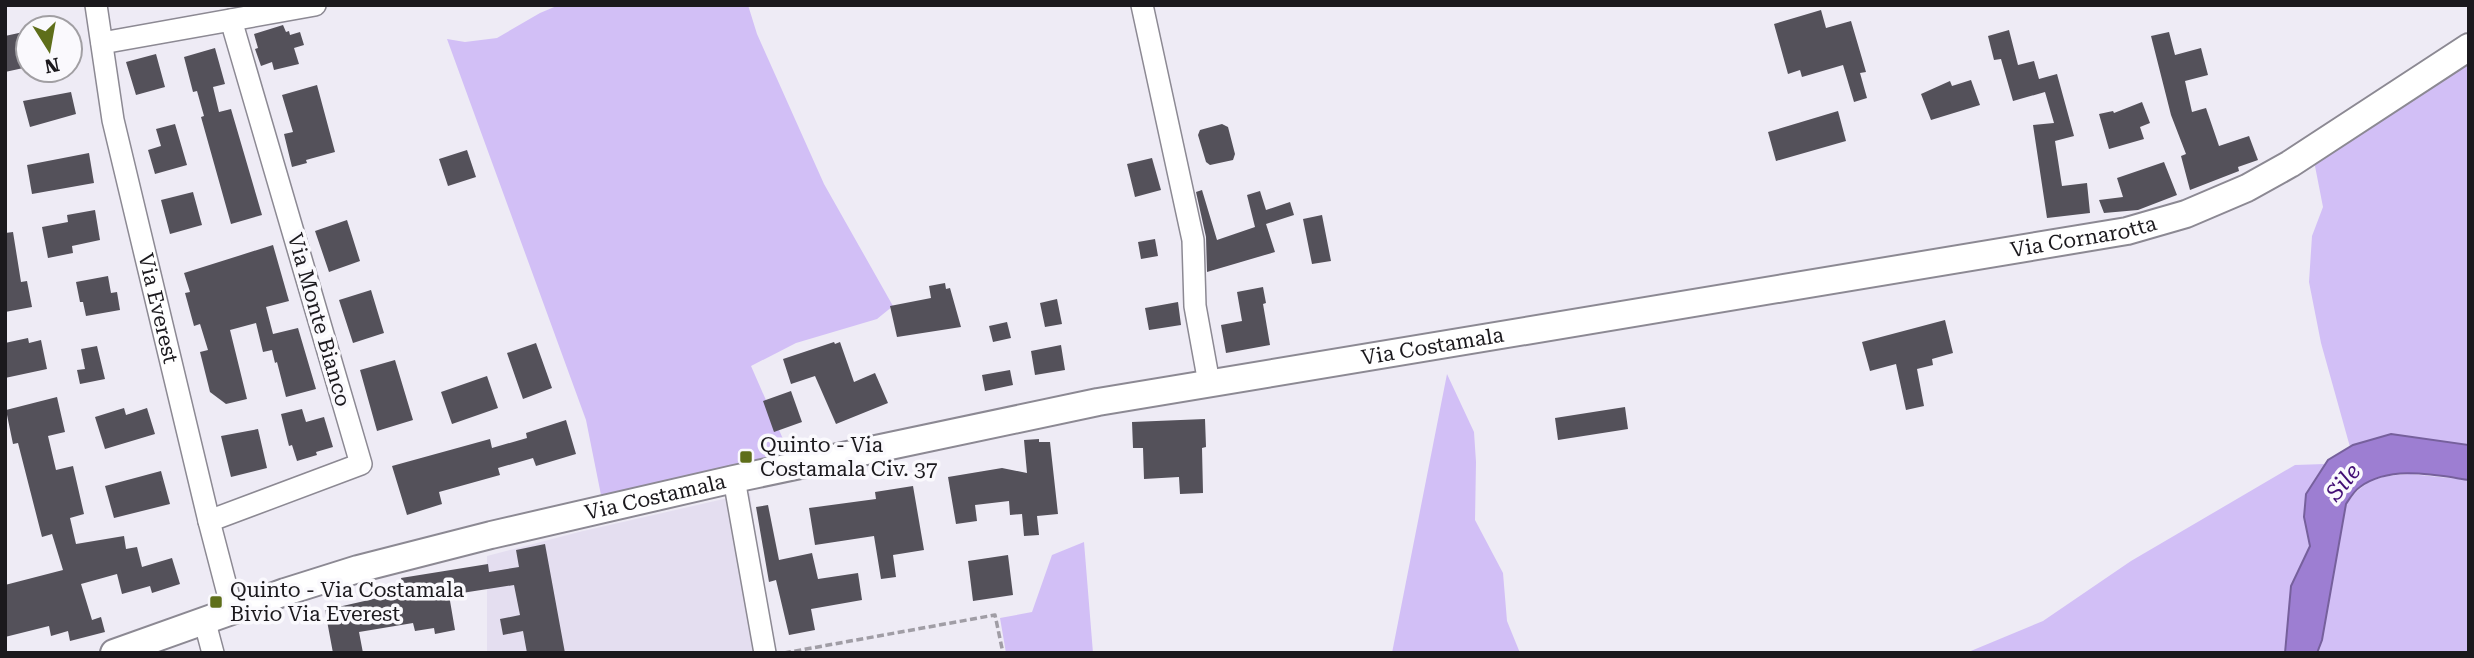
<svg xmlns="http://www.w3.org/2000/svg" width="2474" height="658" viewBox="0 0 2474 658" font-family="'Roboto Serif',serif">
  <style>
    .built { fill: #e4def0 }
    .green { fill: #d2bff6 }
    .water { fill: #9d7ed2; stroke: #76609c; stroke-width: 2 }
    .building { fill: #54515a }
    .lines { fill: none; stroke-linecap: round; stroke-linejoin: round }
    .minor-casing { stroke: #8c8993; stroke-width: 24 }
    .major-casing { stroke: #8c8993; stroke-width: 30 }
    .path { stroke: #a09da5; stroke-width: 3.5; stroke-dasharray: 7 3.5; stroke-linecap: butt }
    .minor { stroke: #fff; stroke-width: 21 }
    .major { stroke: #fff; stroke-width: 26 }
    .poi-dot { fill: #5e6e1a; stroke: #faf9fd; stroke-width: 2.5 }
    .labels { text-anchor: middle; stroke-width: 7; stroke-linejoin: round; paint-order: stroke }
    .street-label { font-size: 21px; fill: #1b191d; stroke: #faf9fd }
    .poi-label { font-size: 21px; fill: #1b191d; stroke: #faf9fd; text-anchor: start }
    .water-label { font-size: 23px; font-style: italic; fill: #420e74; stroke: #faf9fd }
  </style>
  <rect width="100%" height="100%" fill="#eeebf5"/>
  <path class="built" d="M750,493L771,653H487V556L579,532Z"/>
  <path class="green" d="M559,5H748L757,34L824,184L893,306L877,319L796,343L751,366L790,455L601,495L586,420L447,39L465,42L497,38L540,13Z
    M2469,58V445L2391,434L2350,447L2321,343L2309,282L2312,236L2323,207L2314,161Z
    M1447,374L1474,432L1476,462L1475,520L1503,573L1507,621L1520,653H1392Z
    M2325,464L2306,494L2304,517L2310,546L2291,586L2285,653H1966L2043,621L2131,561L2295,465Z
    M2410,474L2469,480V653H2317L2322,639L2346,504C2366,478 2379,476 2410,474Z
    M1084,542L1093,653H1006L1000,618L1032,612L1052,555Z"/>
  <path class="water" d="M2391,434L2469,445V480C2435,475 2390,465 2360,487C2354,491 2350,498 2346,504L2322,640L2317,653H2285L2291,586L2310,546L2304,517L2306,494L2328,460L2353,445Z"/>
  <path class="building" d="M1821,10L1826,28L1851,21L1866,72L1860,73L1867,98L1854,102L1843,65L1802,77L1800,70L1788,74L1774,24Z
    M283,25L286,32L289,31L290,35L300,32L304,45L294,48L299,64L274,70L272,62L261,66L255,49L258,48L254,34Z
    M2009,30L2018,65L2034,61L2039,79L2057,74L2074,136L2055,141L2062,186L2087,183L2090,213L2047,218L2033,125L2054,123L2045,92L2013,101L2001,59L1994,60L1988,36Z
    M28,31V67L5,72V36Z
    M2169,32L2175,55L2201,48L2208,75L2185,81L2192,112L2206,108L2219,146L2249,136L2258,160L2238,167L2239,171L2190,190L2181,156L2186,154L2171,115L2151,36Z
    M215,48L225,84L213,87L219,112L231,109L262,215L231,224L201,117L204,116L197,91L193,92L184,57Z
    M156,54L165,87L136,95L126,62Z
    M1971,80L1980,105L1931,120L1921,94L1950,81L1952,86Z
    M317,85L335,152L306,160L307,163L292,167L284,134L293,132L282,95Z
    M71,92L76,114L30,127L23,101Z
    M2142,102L2150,123L2140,127L2144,139L2109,149L2099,114L2113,111L2114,113Z
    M1838,111L1846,141L1776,161L1768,132Z
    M175,124L187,165L155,174L148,150L161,146L156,129Z
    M1222,124L1228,127L1235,154L1233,160L1210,165L1206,162L1198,135L1200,130Z
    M467,150L476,177L448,186L439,159Z
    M89,153L94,183L32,194L27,165Z
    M1152,158L1161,190L1135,197L1127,164Z
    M2164,162L2177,195L2138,210L2104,213L2099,200L2123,197L2117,178Z
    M1202,190L1217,240L1255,227L1247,195L1260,191L1266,210L1290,202L1294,215L1266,224L1275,252L1207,272L1206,237L1196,192Z
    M193,192L202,225L170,234L161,200Z
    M95,210L100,240L72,246L73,253L48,258L42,227L68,222L67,215Z
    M1322,215L1331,261L1312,264L1303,219Z
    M347,220L360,261L329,272L315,231Z
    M13,232L21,282L27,281L32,307L5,312V233Z
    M1155,239L1158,256L1141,259L1138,242Z
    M273,245L289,301L266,307L273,334L298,328L316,389L286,397L277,362L275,363L272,350L263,352L256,323L230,330L247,399L226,404L210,392L200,352L208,350L200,324L194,326L185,293L190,292L184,273Z
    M108,276L111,293L117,292L120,310L86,316L83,302H80L76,282Z
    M945,283L946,289L950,288L961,327L897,337L890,306L931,298L929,286Z
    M1263,287L1266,303L1263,304L1270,345L1226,353L1221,325L1242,321L1237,292Z
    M371,290L384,333L353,343L339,300Z
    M1057,299L1062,324L1045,327L1040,303Z
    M1178,302L1181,325L1149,330L1145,308Z
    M1945,320L1953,353L1932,359L1933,365L1917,369L1924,406L1906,410L1896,364L1870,371L1862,342Z
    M1007,322L1011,338L993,342L989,326Z
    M28,338L29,343L41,340L47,369L5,378V343Z
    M834,342L835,344L840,342L854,382L875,373L888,403L836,424L815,376L791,384L783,359Z
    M536,343L552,388L523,399L507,353Z
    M1061,345L1065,370L1035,375L1031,351Z
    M97,346L105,379L80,384L77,370L85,369L81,349Z
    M395,360L413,420L377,431L360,370Z
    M1010,370L1013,385L985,391L982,375Z
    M487,376L498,408L452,424L441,392Z
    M791,391L802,422L774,432L763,401Z
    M57,397L65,432L48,436L56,470L73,466L84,514L70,518L76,544L124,536L126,549L137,547L142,567L172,558L180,584L152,593L150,586L122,594L117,574L81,584L92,620L101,617L105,632L70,641L68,631L51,636L49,626L5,637V585L63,570L52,534L42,537L18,443L13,444L6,410Z
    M1625,407L1628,429L1558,440L1555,418Z
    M124,408L126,415L147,408L155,434L105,449L95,417Z
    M302,409L306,422L324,417L333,447L316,452L317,455L297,461L292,445L289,446L281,414Z
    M1205,419L1206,447L1202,448L1203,493L1180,494L1179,477L1144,479L1143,448H1133L1132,422Z
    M566,420L576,454L536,466L533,458L498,468L500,475L439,492L442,504L407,515L392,466L490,439L492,448L527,438L526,433Z
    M258,429L267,468L231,477L221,436Z
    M1039,439V442H1050L1058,514L1037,516L1039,535L1024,536L1022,514L1010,515L1009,501L975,505L977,521L956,524L948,477L1002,468L1027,473L1024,440Z
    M161,471L170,504L114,518L105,486Z
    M913,486L924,550L893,555L896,577L881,579L874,536L815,545L809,508L876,499L875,492Z
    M768,505L779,560L812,553L818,579L858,573L862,600L811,609L815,630L789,635L776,580L769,582L756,507Z
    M545,544L565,653H527L523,631L503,635L500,619L520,615L514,585L449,595L455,630L435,634L434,628L415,631L413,623L359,632L363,653H333L325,610L404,592L401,578L488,564L489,572L519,567L516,550Z
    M1008,555L1013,595L973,601L968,561Z"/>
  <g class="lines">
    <g class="minor-casing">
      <g id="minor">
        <path id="s1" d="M96,5L113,120L209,521L232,609"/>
        <path d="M1142,5L1193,240L1195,306L1209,383"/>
        <path d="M102,43L315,5"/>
        <path d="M734,479L765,653"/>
        <path d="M209,521L361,464L231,20"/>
        <path d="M204,619L213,653"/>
      </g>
    </g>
    <g class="major-casing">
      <g id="major">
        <path id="s2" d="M114,653L285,592L358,569L491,535L734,479L1098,402L2127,231L2186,214L2247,188L2290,164L2469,47"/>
      </g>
    </g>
    <path class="path" d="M784,653L995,615L1003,653"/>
    <use href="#minor" class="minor"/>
    <use href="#major" class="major"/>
  </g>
  <g class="poi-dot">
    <rect x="739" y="450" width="14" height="14" rx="3.5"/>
    <rect x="209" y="595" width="14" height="14" rx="3.5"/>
  </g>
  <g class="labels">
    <g class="street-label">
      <text dy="7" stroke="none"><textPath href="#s2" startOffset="2016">Via Cornarotta</textPath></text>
      <text dy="7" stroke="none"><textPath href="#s1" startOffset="310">Via Everest</textPath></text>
      <text transform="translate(319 320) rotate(74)" y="7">Via Monte Bianco</text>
      <text dy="7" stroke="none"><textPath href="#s2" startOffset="1356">Via Costamala</textPath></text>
      <text dy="7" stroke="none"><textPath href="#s2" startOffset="564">Via Costamala</textPath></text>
    </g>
    <g class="poi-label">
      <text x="760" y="452">Quinto - Via<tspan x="760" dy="24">Costamala Civ. 37</tspan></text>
      <text x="230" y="597">Quinto - Via Costamala<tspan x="230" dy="24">Bivio Via Everest</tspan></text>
    </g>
    <g class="water-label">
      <text transform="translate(2343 482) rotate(-51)" y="8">Sile</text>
    </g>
  </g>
  <rect width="2474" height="658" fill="none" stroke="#1b191d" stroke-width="14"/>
  <g transform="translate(49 49) rotate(169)"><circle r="33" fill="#faf9fd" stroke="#a19fa3" stroke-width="2"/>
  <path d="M0-5L12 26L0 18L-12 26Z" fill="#5e6e1a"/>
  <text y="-10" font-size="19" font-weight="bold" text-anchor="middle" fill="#1b191d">N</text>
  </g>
</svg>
